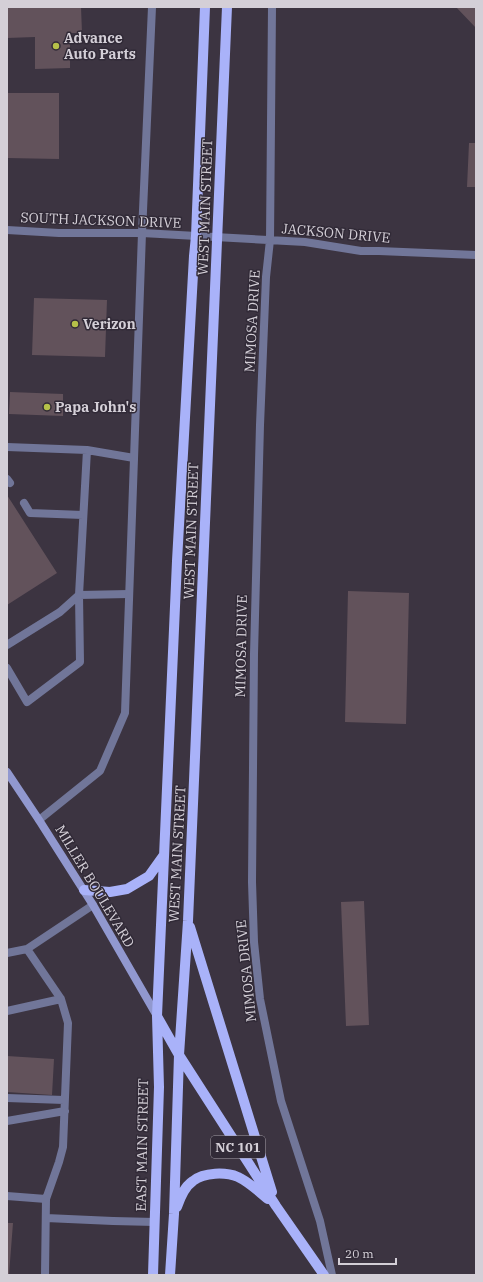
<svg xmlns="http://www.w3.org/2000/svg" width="483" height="1282" viewBox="0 0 483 1282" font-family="'IBM Plex Serif',serif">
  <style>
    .building { fill: #62525b }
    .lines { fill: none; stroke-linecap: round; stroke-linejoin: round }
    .lane { stroke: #717699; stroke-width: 8 }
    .street { stroke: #717699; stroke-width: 8 }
    .secondary { stroke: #9198cf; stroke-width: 8 }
    .primary { stroke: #a9b2f9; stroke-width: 10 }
    .poi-dot { fill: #b6c149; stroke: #312a37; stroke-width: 1.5 }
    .labels { text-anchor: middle; stroke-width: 3; stroke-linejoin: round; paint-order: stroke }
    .shield { fill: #312a37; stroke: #a39ea7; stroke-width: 1 }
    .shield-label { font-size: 13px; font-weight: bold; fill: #d4cfd7 }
    .poi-label { font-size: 14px; font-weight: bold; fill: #d4cfd7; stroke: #312a37; text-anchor: start }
    .street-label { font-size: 14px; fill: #d4cfd7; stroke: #312a37 }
  </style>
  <rect width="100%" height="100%" fill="#3c3441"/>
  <path class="building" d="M7,7H81L82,33H70V68L35,69V37L7,38Z
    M456,7H476V28Z
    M7,93H59V159L7,158Z
    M469,143H476V187H467Z
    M34,298L107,300L105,357L32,355Z
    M10,392L63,394V416L9,414Z
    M7,495L57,573L7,605Z
    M348,591L409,593L406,724L345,722Z
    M364,901L369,1025L346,1026L341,902Z
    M7,1056L54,1059L52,1095L7,1092Z
    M7,1223H13L9,1275H7Z"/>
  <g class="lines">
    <path class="lane" d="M7,447L87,450L134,458
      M7,479L10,483
      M24,503L30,513L83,515
      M7,645L60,612L79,595L129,594
      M7,668L27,702L80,662L79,595L87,450
      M7,953L27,949L93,905
      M7,1011L61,999
      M7,1098L64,1100
      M7,1121L65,1111
      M7,1196L46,1199L59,1162L63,1147L68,1023L61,999L27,949
      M46,1218L113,1221L155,1222
      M45,1275L46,1199"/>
    <path class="street" d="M272,7L270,240L266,277L260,425L254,654L252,882L254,942L260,999L281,1101L320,1221L332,1275
      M7,230L59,233H142L305,242L361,251H379L476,255
      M39,820L100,771L125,713L142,233L152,7"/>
    <path class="secondary" d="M7,772L39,820L93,905L157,1016"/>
    <path class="primary" d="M84,890L110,892L127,889L149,876L164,855
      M190,927L272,1192
      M158,1018L179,1055L276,1206L324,1275
      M177,1207C180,1198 184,1187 193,1181C204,1172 226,1172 238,1177C249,1182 259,1192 268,1199
      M153,1275L159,1087L157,1016L177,561L194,256L196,236L205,7
      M170,1275L174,1214L179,1055L188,921L227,7"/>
  </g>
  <g class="poi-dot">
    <circle cx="56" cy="46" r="4"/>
    <circle cx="75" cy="324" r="4"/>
    <circle cx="47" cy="407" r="4"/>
  </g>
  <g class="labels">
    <rect class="shield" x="211" y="1136" width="54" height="22" rx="3"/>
    <g class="shield-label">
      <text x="238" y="1152">NC 101</text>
    </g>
    <g class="poi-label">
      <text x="64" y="43">Advance<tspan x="64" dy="16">Auto Parts</tspan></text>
      <text x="83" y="329">Verizon</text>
      <text x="55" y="412">Papa John's</text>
    </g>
    <g class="street-label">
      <text transform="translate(205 207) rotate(-88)" y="5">WEST MAIN STREET</text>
      <text transform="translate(101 220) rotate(2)" y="5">SOUTH JACKSON DRIVE</text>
      <text transform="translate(336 233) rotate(5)" y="5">JACKSON DRIVE</text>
      <text transform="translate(252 321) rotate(-87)" y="5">MIMOSA DRIVE</text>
      <text transform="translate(191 531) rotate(-88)" y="5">WEST MAIN STREET</text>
      <text transform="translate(241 646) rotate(-89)" y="5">MIMOSA DRIVE</text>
      <text transform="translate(177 854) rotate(-87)" y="5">WEST MAIN STREET</text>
      <text transform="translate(95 886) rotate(59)" y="5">MILLER BOULEVARD</text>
      <text transform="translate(246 971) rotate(-96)" y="5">MIMOSA DRIVE</text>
      <text transform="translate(142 1145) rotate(-89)" y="5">EAST MAIN STREET</text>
    </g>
  </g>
  <rect width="483" height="1282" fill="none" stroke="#d4cfd7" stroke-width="16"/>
  <path d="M339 1258v6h57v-6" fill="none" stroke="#d4cfd7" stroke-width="2"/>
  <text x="345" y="1258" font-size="12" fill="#d4cfd7" stroke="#312a37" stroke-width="3" paint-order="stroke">20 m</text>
</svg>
